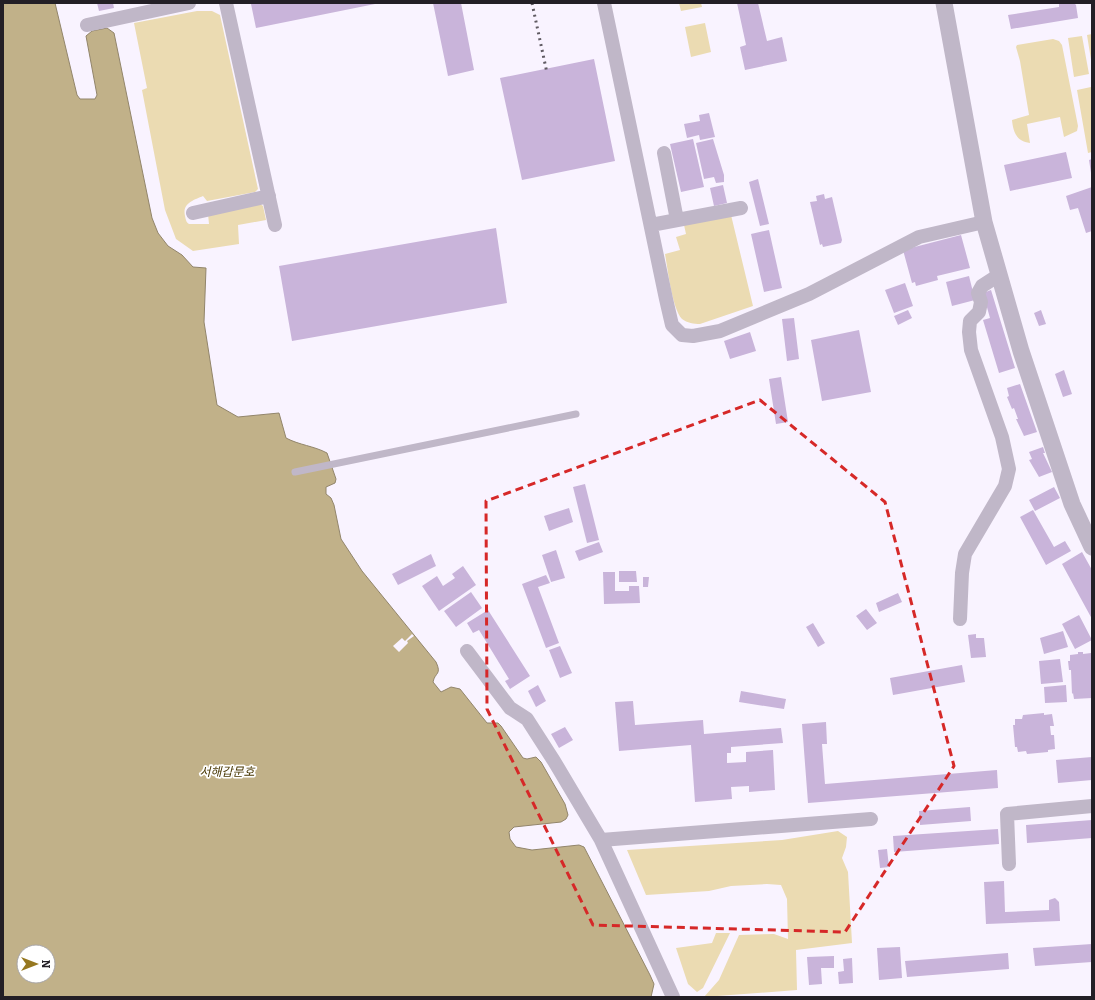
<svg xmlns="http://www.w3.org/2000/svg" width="1095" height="1000" viewBox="0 0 1095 1000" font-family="Bitter,'Noto Sans KR',serif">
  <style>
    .green { fill: #ebdbb2 }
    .water { fill: #c1b189; stroke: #92856b; fill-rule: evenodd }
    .pier { fill: #f9f3ff }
    .building { fill: #c9b4da }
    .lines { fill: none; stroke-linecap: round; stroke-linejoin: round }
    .service { stroke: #c0b7c8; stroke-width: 7 }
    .minor { stroke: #c0b7c8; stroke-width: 14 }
    .tertiary { stroke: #c0b7c8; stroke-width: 17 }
    .rail { stroke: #5f5a62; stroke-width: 3; stroke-dasharray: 2 4; stroke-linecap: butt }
    .marked { fill: none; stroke: #d62828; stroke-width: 3; stroke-dasharray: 8 5; stroke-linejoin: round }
    .labels { text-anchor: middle; stroke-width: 3.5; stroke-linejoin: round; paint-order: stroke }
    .water-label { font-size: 12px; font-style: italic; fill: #473600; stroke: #fff }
  </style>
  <rect width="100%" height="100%" fill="#f9f3ff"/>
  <path class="green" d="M679,3H701L702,7L681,11Z
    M197,11H212L220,15L258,189L255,192L207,201L203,196C194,200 182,203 185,216C186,220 186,222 189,224H209L208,214L260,204L263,206L266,220L238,225L239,244L193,251L176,239L165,210L142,90L147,88L134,23Z
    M705,23L711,52L691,57L685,27Z
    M1092,34V66L1087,35Z
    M1082,36L1089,74L1074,77L1068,38Z
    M1053,39L1059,41L1062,45L1078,126L1077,131L1064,137L1060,117L1027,124L1030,143C1017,142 1013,132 1012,120L1029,115L1020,61L1016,47L1017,45Z
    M1091,87L1092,152L1088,153L1077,90Z
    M731,215L753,306L700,324C694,324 687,323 682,319C672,308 668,270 665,254L680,250L676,237L686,234L684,225Z
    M838,831L847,837L846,847L842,858L848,872L852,943L796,950L797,990L704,997L719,980L739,935L774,934L788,939L787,899L781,885L767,884L731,886L709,891L646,895L627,850L782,840Z
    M716,933H730L703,988L697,992L688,984L676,948L712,943Z"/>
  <path class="water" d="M3,3H55L77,95L80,99H95L97,95L86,36L92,31L107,28L114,33L152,218L158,233L168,246L182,255L193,267L206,268L204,322L217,405L238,417L279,413L286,438C299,445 314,446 327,453L336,479L335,483L326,487V494L331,498L334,505L341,539L362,571L436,662C442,675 435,672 433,682L441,692L451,687L460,689L487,723H498L501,726L523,758L527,759L536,757L541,762L565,804L568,815L566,819L561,822L514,827L509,832L510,839L516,847L532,850L579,845L584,847L650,975L654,984L651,997H3ZM24,952H48V976H24Z"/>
  <path class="pier" d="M412,634L414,636L407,641L408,643L399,652L393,646L402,638L405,641Z"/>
  <path class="building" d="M97,3H113L114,8L99,11Z
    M257,3H375V4L256,28L251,4Z
    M433,3H461L474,70L448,76Z
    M737,3H758L767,41L782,37L787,61L745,70L740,47L746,45Z
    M1059,3H1074L1076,5L1078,18L1011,29L1008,15L1059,7Z
    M594,59L615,161L522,180L500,78Z
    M709,113L715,137L700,140L699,135L687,138L684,124L700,121L699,115Z
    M693,139L704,187L681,192L670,144Z
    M713,139L724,175V182L716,183L714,177L704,179L696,143Z
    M1066,152L1072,178L1010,191L1004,165Z
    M1092,159V173H1091L1089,160Z
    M758,179L769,224L760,226L749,182Z
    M723,185L727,203L714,206L710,188Z
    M1092,187V231L1086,233L1078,208L1070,210L1066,196Z
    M824,194L825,199L832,197L842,240L841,243L823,247L822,244L820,245L810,202L817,201L816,196Z
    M496,228L507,303L292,341L279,266Z
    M769,230L782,288L764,292L751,234Z
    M961,235L970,268L937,276L938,280L916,286L915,282L912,283L903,250Z
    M969,276L975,300L952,306L946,282Z
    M905,283L913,306L894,313L885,290Z
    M991,290L1015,368L999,373L983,320L990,318L983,293Z
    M908,310L912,318L898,325L894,316Z
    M1041,310L1046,324L1039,326L1034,313Z
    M794,318L799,359L787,361L782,319Z
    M859,330L871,392L822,401L811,340Z
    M750,332L756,351L730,359L724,341Z
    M1064,370L1072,394L1063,397L1055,374Z
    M781,377L788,422L776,424L769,379Z
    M1020,384L1037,432L1024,436L1016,419H1018L1014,408L1012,409L1007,397L1009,396L1007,388Z
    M1043,447L1045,453H1043L1052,472L1039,477L1029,460L1032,459L1029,452Z
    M585,484L599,540L587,543L573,487Z
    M1054,487L1060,498L1035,511L1029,500Z
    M569,508L573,522L549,531L544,516Z
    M1033,510L1054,547L1065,541L1071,551L1046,565L1020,517Z
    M599,542L603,552L579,561L575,551Z
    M556,550L565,578L551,582L542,555Z
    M1082,552L1092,570V619L1062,564Z
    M431,554L436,566L398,585L392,574Z
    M463,566L476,585L439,611L422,586L437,576L443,586L455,578L452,574Z
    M619,571H636L637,582H619Z
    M603,572H615V591H629V586H639L640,603L604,604Z
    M546,575L550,583L538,587L559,643L546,648L522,584Z
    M643,577H649L648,587H643Z
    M471,592L482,608L456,627L444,611Z
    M898,593L902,602L879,612L876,603Z
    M866,609L877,623L867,630L856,616Z
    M488,610L530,676L510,689L505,681L509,679L479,630L473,633L467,623Z
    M1079,615L1092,640L1075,649L1062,624Z
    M813,623L825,643L818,647L806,627Z
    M1063,631L1068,647L1044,654L1040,638Z
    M976,634V638H984L986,657L971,658L968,635Z
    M560,646L572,673L560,678L549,650Z
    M1078,652H1083V654L1091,653L1092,698L1074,699L1073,693L1072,694L1071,670H1069L1068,661H1070V655L1078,654Z
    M1060,659L1063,682L1041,684L1039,661Z
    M962,665L965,682L893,695L890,678Z
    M538,685L546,701L536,707L528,691Z
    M1066,685L1067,702L1045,703L1044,687Z
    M741,691L786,699L784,709L739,702Z
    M633,701L635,725L703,720L704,734L781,728L783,743L731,747V753H727V763L746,762V752L773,750L775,790L749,792V786L731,787L732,799L695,802L691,745L619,751L615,702Z
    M1044,713V715L1052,714L1054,726H1050L1051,735H1054L1055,749L1048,750V752L1027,754L1026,751L1018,752L1017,747H1015L1013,725H1015V719H1022L1023,715Z
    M826,722L827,744H822L825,784L997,770L998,788L808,803L802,724Z
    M565,727L573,740L559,748L551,734Z
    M1092,757V780L1058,783L1056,760Z
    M970,807L971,821L920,825L919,811Z
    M1092,820V838L1027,843L1026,825Z
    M998,829L999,844L894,852L893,836Z
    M887,849L889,867L880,868L878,850Z
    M1004,881L1005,912L1049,910V900L1055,898L1059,902L1060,921L986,924L984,882Z
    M1092,944V962L1035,966L1033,948Z
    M900,947L902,978L879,980L877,948Z
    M1008,953L1009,969L907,977L905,961Z
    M834,956V968H821L822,984L809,985L807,957Z
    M852,958L853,983L839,984L838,972L844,971L843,959Z"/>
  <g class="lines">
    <path class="service" d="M295,472L576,414"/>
    <path class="minor" d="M226,3L275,225
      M604,3L666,299L672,325L682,335L693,336L720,331L809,294L919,237L984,222
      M87,25L189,3
      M664,153L677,220
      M193,213L269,196
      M651,225L741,208
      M960,619L962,573L965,554L1005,486L1009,469L1002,437L971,350L969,332L970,321L979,312L981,302L978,293L982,286L999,275
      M467,651L510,708L527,719L554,761L601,840L673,997
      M601,840L871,819
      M1009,864L1007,814L1092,806"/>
    <path class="tertiary" d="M944,3L984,222L1021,351L1072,504L1092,547"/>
    <path class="rail" d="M532,3L547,73"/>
  </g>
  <path class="marked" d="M760,400L885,502L954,766L845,932L593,925L487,709L486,501Z"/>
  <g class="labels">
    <g class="water-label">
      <text x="227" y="776">서해갑문호</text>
    </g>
  </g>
  <rect width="1095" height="1000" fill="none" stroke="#231f26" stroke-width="8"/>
  <g transform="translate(36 964) rotate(90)"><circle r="19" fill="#ffffff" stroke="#a7a5a8"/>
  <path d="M0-3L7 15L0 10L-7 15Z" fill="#967820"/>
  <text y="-6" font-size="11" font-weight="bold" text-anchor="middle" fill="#231f26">N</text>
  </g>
</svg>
